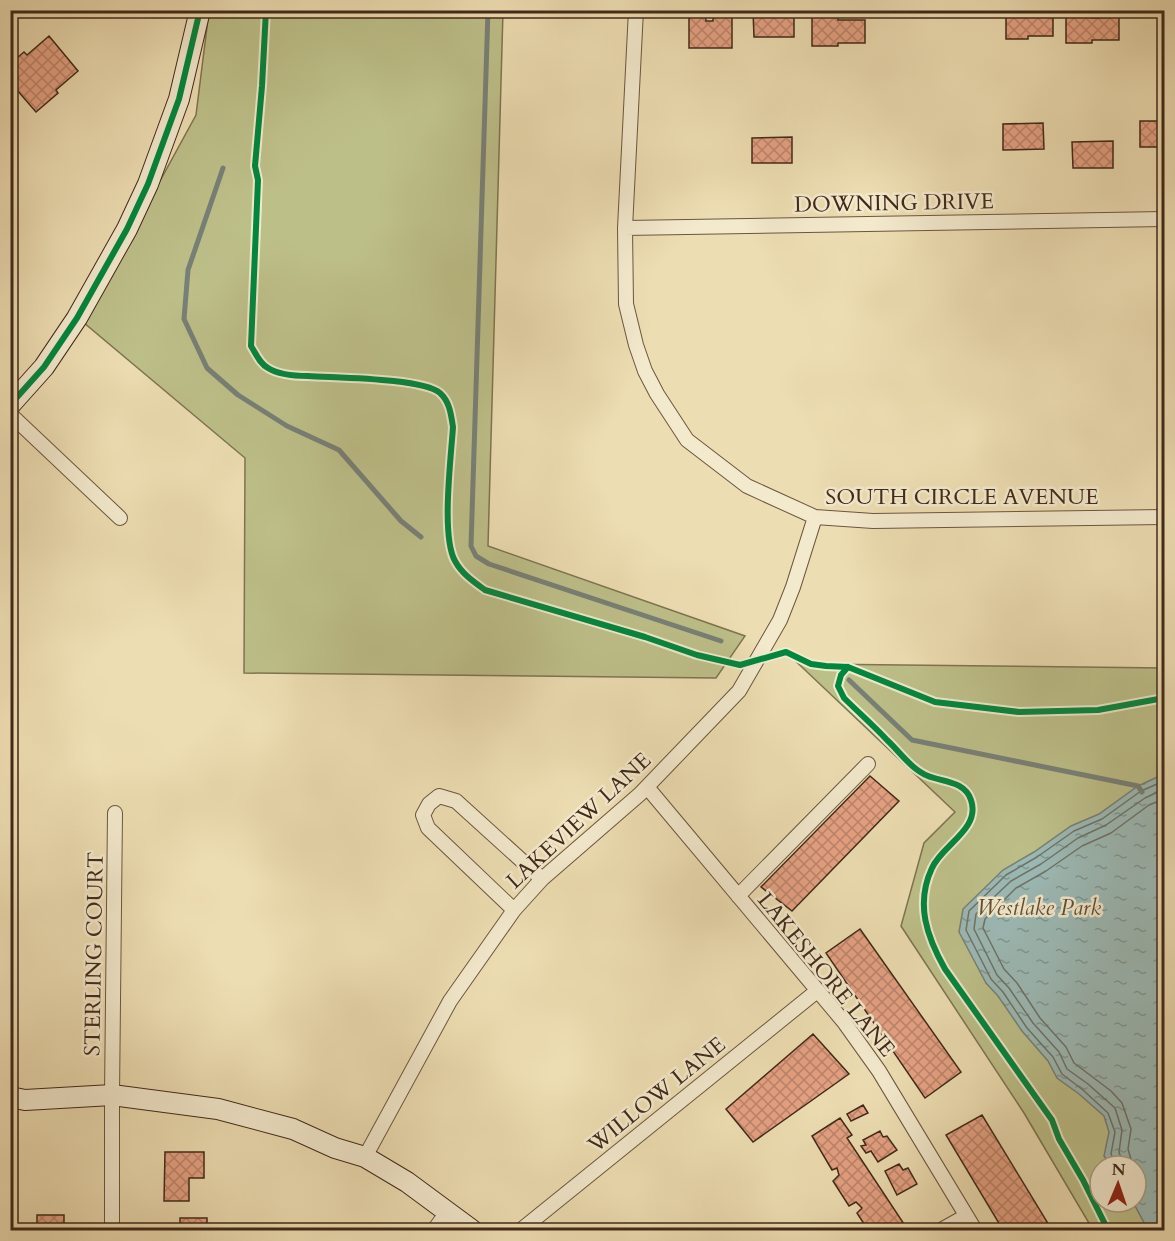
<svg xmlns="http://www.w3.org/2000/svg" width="1175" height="1241" viewBox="0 0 1175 1241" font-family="Cardo,serif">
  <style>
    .green { fill: #bdbf89; stroke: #7f7451; stroke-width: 1.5; fill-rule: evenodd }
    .water { fill: url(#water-ripples); stroke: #788077; stroke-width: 1.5 }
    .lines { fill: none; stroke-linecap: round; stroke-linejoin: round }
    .shore { stroke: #6e7268; stroke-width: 1.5 }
    .stream { stroke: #788077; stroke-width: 5 }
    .building { fill: url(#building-cross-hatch); stroke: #412919; stroke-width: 1.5 }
    .street-casing { stroke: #6c563f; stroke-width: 16 }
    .secondary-casing { stroke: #412919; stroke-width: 22 }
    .street { stroke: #f3e9cd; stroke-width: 14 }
    .secondary { stroke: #f3e9cd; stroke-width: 20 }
    .cycleway-casing { stroke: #f3e9cd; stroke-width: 10 }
    .cycleway { stroke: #00873e; stroke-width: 6 }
    .labels { text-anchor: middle; stroke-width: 5; stroke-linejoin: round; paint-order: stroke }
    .street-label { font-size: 22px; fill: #412919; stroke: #f3e9cd }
    .park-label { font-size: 22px; font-style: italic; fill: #604e35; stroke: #f3e9cd }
  </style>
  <defs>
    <pattern id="water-ripples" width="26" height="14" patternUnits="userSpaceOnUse" patternTransform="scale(1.5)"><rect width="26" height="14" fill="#9cbab6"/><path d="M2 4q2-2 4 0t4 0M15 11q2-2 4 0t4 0" fill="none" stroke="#819793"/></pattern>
    <pattern id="building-cross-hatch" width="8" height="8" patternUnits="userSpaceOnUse" patternTransform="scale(1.5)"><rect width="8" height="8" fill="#e6a284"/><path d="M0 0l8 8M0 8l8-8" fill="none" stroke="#bc846b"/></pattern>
  </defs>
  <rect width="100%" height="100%" fill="#edddb2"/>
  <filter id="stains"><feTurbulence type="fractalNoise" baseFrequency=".00333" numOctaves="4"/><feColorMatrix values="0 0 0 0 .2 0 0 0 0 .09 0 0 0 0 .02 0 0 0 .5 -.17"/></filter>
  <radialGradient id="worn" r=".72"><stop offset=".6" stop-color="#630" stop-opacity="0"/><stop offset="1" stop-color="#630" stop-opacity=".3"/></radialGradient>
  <path class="green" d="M209,11H503L488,546L745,636L716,678L244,673L245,458L83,322L196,115Z
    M786,652L811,664L1164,668V1230H1093L1024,1113L901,926L924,843L955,812ZM1100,1166H1136V1202H1100Z"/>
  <path class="water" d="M1164,774V1230H1148L1133,1202H1136V1166H1112L1104,1156L1109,1132L1104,1116L1079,1094L1057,1078L1048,1061L1022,1031L998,996L986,983L959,932L963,909L1003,870L1034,852L1071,826L1099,814L1138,786Z"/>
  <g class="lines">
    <path class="shore" d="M1116,1166L1111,1154L1115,1132L1108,1113L1083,1090L1062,1074L1053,1057L1027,1028L1003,992L991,979L966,930L969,911L1006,875L1037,857L1074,831L1102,819L1141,791L1164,781
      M1124,1166L1119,1152L1122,1130L1115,1108L1088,1084L1067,1069L1059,1052L1033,1023L1009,988L997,975L974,929L976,914L1011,881L1041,864L1078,838L1106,825L1145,798L1164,789
      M1133,1166L1128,1149L1131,1129L1122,1103L1111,1091L1074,1063L1066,1047L1040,1018L1017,983L1004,969L983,928L985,919L1016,888L1046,871L1082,846L1111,833L1149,805L1164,799"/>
    <path class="stream" d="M488,10L471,546L476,556L489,564L721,641
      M223,168L188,270L184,319L207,368L238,395L287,426L339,450L401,521L421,537
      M849,680L912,740L1138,786L1142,792"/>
  </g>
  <path class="building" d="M689,10H705L706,21H713V10H732V48H689Z
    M812,10H838V20H865V43H838V46H812Z
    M1006,10H1053V36H1028V39H1006Z
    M1066,10H1092V18L1119,17V40H1092V43H1066Z
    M753,11H794V37H754Z
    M49,36L78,71L56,90L58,93L36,112L10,82V64L24,52L27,55Z
    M1140,121H1164V147H1140Z
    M1043,123L1044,149L1003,150V124Z
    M792,137V163H752V138Z
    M1113,141V168H1073L1072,142Z
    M870,776L899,801L792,911L761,887Z
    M860,929L961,1072L925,1098L826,953Z
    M813,1034L849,1074L753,1142L726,1109Z
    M863,1105L868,1113L851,1121L847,1114Z
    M982,1115L1052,1230H1003L946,1135Z
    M840,1118L852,1135L847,1138L904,1224L894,1230H868L857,1213L862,1208L856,1202L849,1206L833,1181L839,1175L837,1168L832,1170L812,1136Z
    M880,1131L883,1137L887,1136L897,1150L878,1162L871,1151L866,1153L861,1146L866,1145L863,1140Z
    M165,1152H204V1178H189V1201H164Z
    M899,1164L903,1170L908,1168L917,1184L897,1195L885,1171Z
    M37,1215H64V1230H37Z
    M180,1218H207V1230H180Z"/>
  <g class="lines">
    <g class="street-casing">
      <path id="street" d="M636,10L625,228L626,304L636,345L645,371L657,394L687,440L747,486L815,517L873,521L1164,517
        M625,228L1164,219
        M10,414L120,518
        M647,787L844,1022L879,1071L975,1230
        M738,896L868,764
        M514,910L428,828L423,815L429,804L439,796L456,801L542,879
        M365,1157L450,1001L514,910L542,879L640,794L739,691L780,620L793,587L815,517
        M112,1230V1095L115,813
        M434,1230L448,1211
        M521,1230L817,991
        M941,1230L966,1216"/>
    </g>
    <g class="secondary-casing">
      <path id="secondary" d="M10,405L44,367L77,318L127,229L148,184L179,99L200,10
        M10,1097L25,1100L112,1095L218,1109L293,1129L335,1148L365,1157L407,1182L472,1230"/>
    </g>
    <use href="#street" class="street"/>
    <use href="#secondary" class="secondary"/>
    <g class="cycleway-casing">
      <path id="cycleway" d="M266,10L262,86L255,166L258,180L251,346C256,354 260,364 268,368C279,375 296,376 308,376C336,378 422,378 440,393C450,402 451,415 453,427C451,458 441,536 455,561C462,574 474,582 485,590L645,637L697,655L740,665L786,652L811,664L826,666L848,667L935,702L1019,712L1098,710L1164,698
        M10,405L44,367L77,318L127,229L148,184L179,99L200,10
        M848,667L841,675L838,686L844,698C858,712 873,725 887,740C900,752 911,769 928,776C943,782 965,781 971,800C981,829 942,845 932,868C915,904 927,937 945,969L1052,1120L1059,1139L1083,1180L1108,1230"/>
    </g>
    <use href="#cycleway" class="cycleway"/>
  </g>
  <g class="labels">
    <g class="street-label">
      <text transform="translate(894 202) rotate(-1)" y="8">DOWNING DRIVE</text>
      <text x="962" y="504">SOUTH CIRCLE AVENUE</text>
      <text transform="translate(578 820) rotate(-43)" y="8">LAKEVIEW LANE</text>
      <text transform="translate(93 954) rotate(-89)" y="8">STERLING COURT</text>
      <text transform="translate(827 974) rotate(51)" y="8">LAKESHORE LANE</text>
      <text transform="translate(656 1094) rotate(-39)" y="8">WILLOW LANE</text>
    </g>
    <g class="park-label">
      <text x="1039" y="915">Westlake Park</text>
    </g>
  </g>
  <rect width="1175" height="1241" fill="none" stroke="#edddb2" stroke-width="36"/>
  <rect x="12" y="12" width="1151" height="1217" fill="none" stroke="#412919" stroke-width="3"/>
  <rect x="18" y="18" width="1139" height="1205" fill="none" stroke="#412919" stroke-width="1.5"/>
  <g transform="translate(1118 1184) rotate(2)"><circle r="28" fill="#f3e9cd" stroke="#ac9c85" stroke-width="1.5"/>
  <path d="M0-4.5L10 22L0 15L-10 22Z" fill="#8f2418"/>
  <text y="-9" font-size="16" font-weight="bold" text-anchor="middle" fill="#412919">N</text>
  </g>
  <rect width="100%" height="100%" filter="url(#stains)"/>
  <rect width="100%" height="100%" fill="url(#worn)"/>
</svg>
